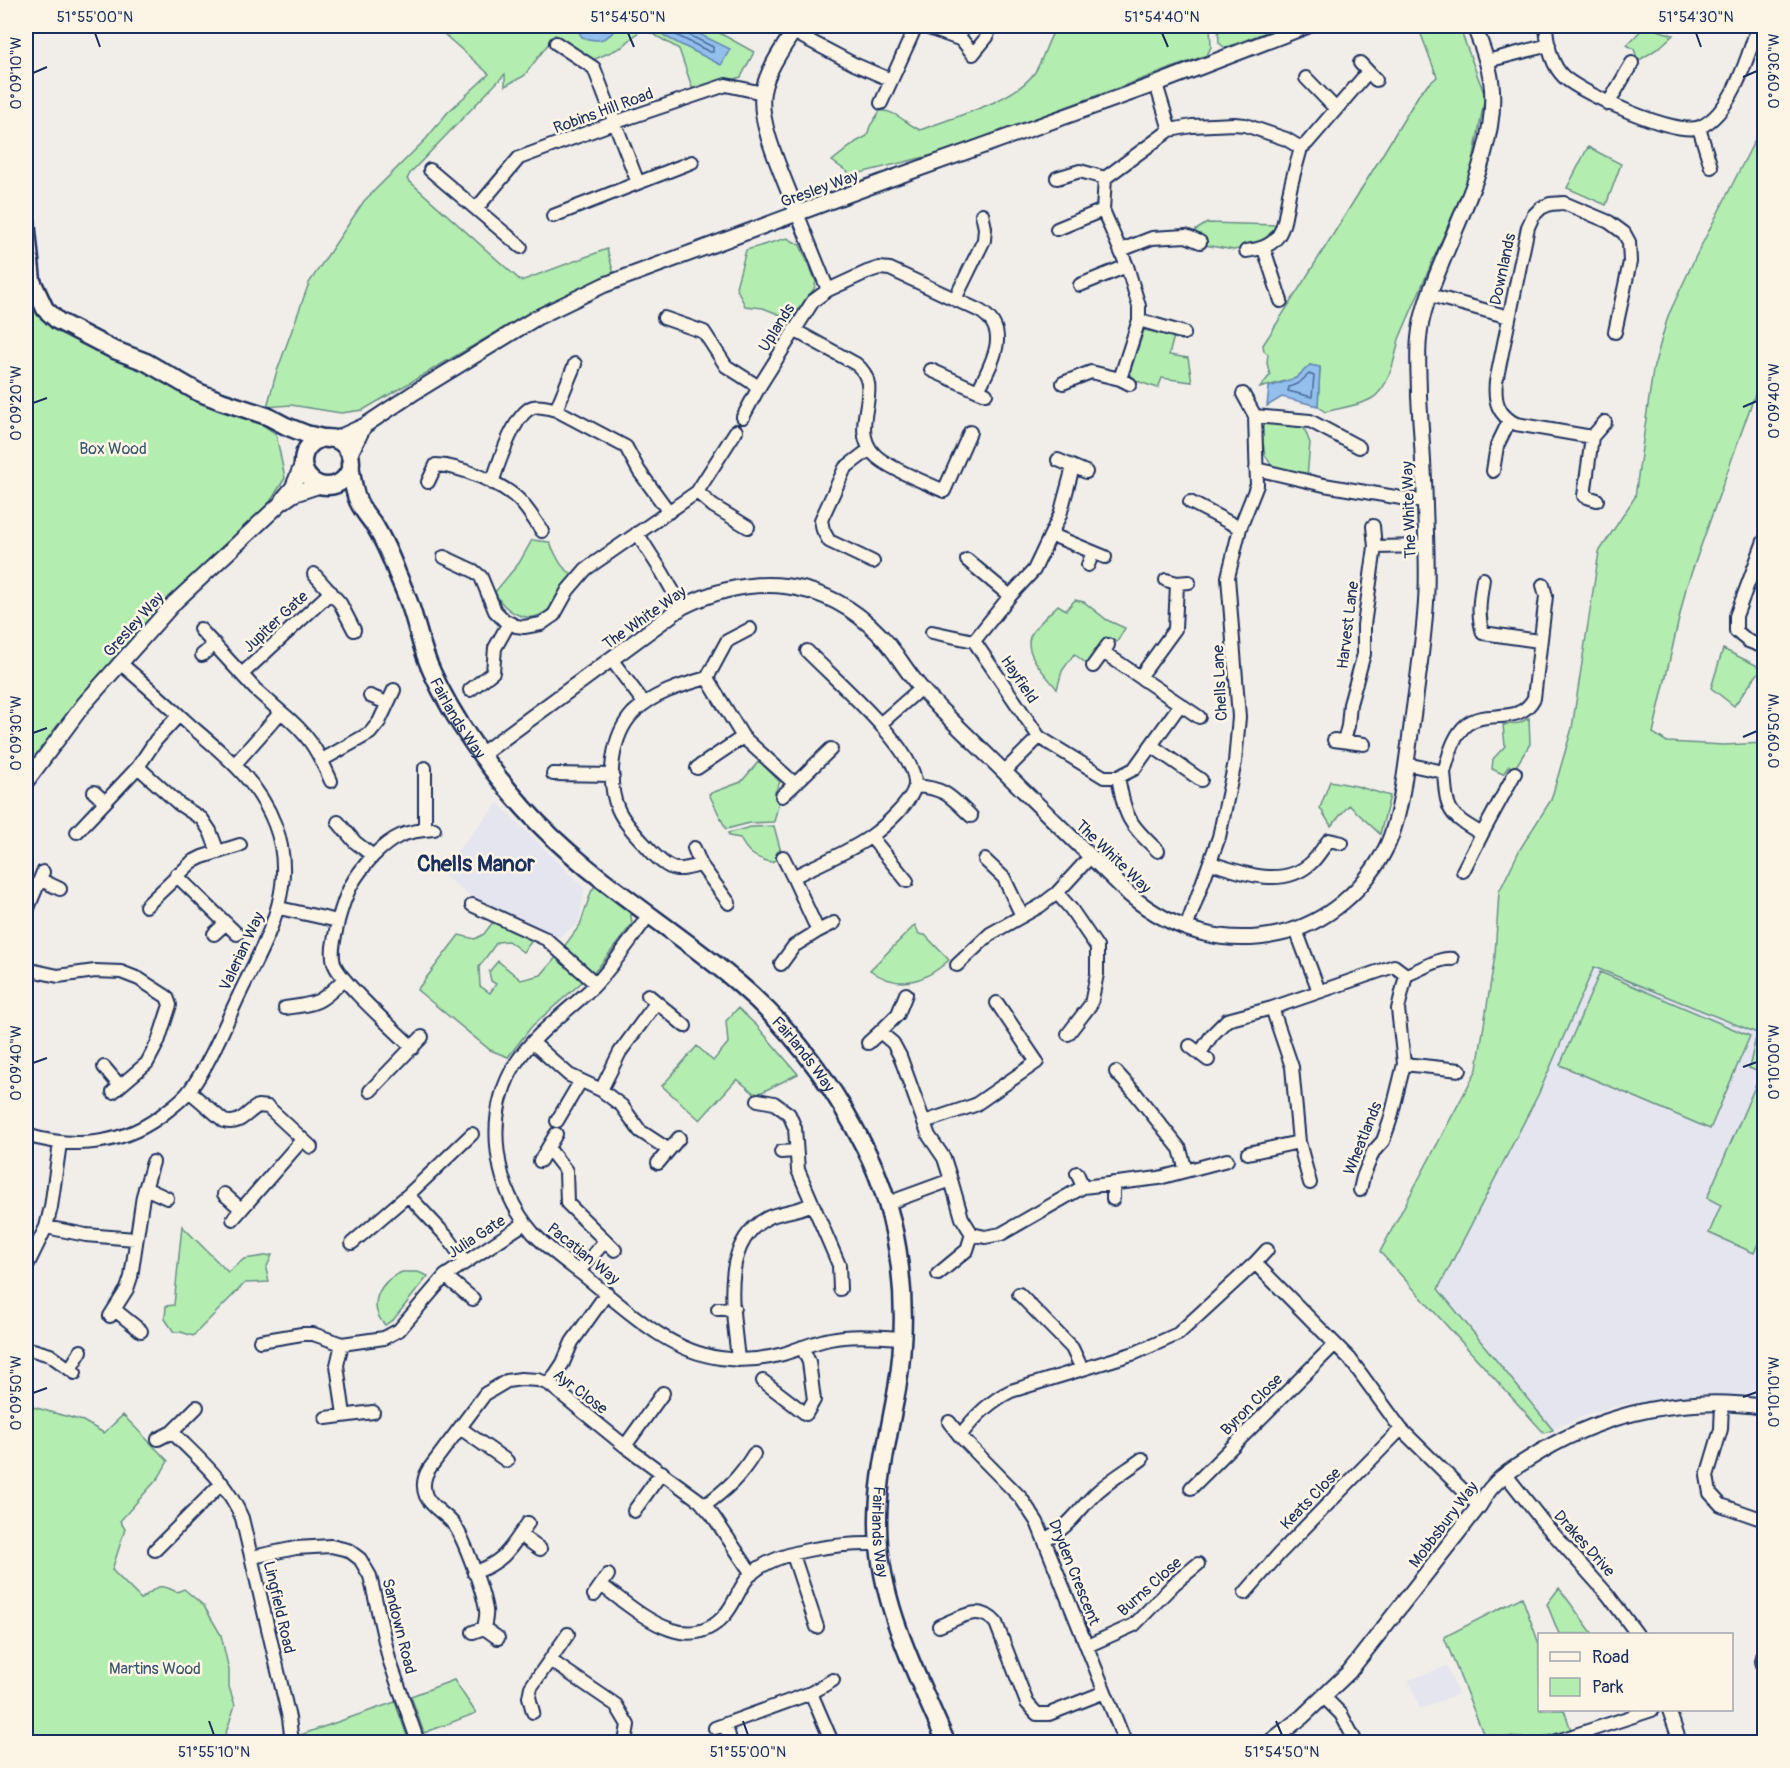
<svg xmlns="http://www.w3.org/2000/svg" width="1790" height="1768" viewBox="0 0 1790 1768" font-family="Pangolin,sans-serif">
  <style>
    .built { fill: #e4e5ee }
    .green { fill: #b4edb0; stroke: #688e87; stroke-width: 1.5 }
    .water { fill: #93bfec; stroke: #6385b3; stroke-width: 1.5 }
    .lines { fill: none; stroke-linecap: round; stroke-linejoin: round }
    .shore { stroke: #4b6997; stroke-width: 1.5 }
    .minor-casing { stroke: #1b2f5e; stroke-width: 16 }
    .tertiary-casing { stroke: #1b2f5e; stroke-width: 18 }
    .secondary-casing { stroke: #1b2f5e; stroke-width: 21 }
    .minor { stroke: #fcf5e5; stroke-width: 12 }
    .tertiary { stroke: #fcf5e5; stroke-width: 14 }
    .secondary { stroke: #fcf5e5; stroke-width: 16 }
    .ticks { fill: none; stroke: #1b2f5e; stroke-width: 2 }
    .labels { text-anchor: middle; stroke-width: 5; stroke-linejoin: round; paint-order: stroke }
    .street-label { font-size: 16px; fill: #1b2f5e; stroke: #fcf5e5 }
    .park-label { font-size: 16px; fill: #3a556e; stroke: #fcf5e5 }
    .district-label { font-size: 22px; font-weight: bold; fill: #1b2f5e; stroke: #fcf5e5 }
    .neatline { fill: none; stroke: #1b2f5e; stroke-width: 2 }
    .ticks-label { font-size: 15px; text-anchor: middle; fill: #1b2f5e }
  </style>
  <rect width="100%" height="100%" fill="#f1eee9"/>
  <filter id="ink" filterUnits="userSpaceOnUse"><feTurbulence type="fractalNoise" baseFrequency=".0167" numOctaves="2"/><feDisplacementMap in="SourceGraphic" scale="12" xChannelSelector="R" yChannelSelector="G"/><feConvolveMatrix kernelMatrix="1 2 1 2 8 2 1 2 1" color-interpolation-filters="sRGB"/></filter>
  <g filter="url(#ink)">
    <path class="built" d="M498,803L585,889L578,924L558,937L482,905L439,872Z
      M1764,831V1400L1707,1394L1627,1404L1590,1413L1553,1430L1438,1290L1538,1095L1594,966Z
      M1447,1666L1458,1694L1420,1709L1409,1680Z"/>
    <path class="green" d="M435,26H707L754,52L741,77L693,90L679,49L643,28L622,47L593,60L555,35L524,76L505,86V74L411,172L407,179L521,281L607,249L614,274L538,308L363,410L341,413L291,405L267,407L276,374L309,283L364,201L426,139L448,112L489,74Z
      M1057,26H1210L1211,47L1207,55L941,153L852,175L832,161L856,142L867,136L870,126L880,111C893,109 907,124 920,130C953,117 1016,101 1035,72C1044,58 1047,40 1057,26Z
      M1218,26H1282L1225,48L1219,43Z
      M1418,26H1459L1485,96L1471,172L1399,339C1395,358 1389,389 1371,399C1358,406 1339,408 1325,412L1318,406L1320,367L1310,365L1296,378L1260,388L1270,375L1267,363L1268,354L1264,351L1263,345C1317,261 1370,176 1421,91L1437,77Z
      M1645,26L1673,35L1660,47L1638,61L1634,49L1627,45Z
      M1764,122V382L1760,380L1686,588L1653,733L1667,742L1724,745L1764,743V1074L1749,1068L1757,1033L1594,967L1538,1095L1438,1289L1553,1430L1544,1433L1380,1252L1477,1069L1495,955L1499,892L1520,849L1551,800L1572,728L1599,552L1635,497L1653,370L1668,316L1695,258Z
      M1588,147L1621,164L1606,205L1567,188Z
      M1207,223L1277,225L1260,245L1234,250L1204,245L1193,232Z
      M787,238L800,245L816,282L814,289L791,319L763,308L745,306L736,287L746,250Z
      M26,282L34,301L144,364L254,419L276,434L285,478L270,502L80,701L26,771Z
      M1144,330L1174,336L1169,355L1188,358L1192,382L1162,378L1158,388L1133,380L1130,372Z
      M1261,421L1303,425L1310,443L1307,477L1274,469L1265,455L1260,423Z
      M532,540L549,542C557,555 559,568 573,574C564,585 560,600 549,609C529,627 504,612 495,592L519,563Z
      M1075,600L1084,602L1107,620L1125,628L1117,642L1106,637L1087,664L1074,654L1062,671L1057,689C1047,676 1024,655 1030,637C1033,628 1051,612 1058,605L1066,610Z
      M1723,649L1762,668L1734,706L1711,688Z
      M1529,718L1530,744L1515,768L1509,766L1503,774L1492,769L1493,759L1505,746L1503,725L1519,723Z
      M759,761L780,782L775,792L780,797L774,822L750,823L726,829L709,794L741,782Z
      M1330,781L1356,786L1390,796L1380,834L1349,805L1331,826L1320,808Z
      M774,826L782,856L772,862C756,859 747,853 740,838L729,836L728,833L751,827Z
      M596,884L630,909L632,924L598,968L532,1026L508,1057L490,1050L417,990L459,935L475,939L484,934L493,922L535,937L523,952L508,941L497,942L479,967L480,986L490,993L496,984L491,981L489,972L498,961L521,980L541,975L558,955L580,925L591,892Z
      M915,925L919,934L925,935L949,960C925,982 898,991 870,970Z
      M1600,972L1750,1036L1710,1129L1560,1065Z
      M738,1008L757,1026L798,1074L756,1095L737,1079L700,1120L662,1086L697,1046L713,1061L728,1043L726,1021Z
      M1757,1082L1764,1085V1229L1754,1253L1709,1233L1721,1205L1707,1198Z
      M182,1226L228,1272L244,1259L272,1255L266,1269L269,1282L245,1283L193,1336L181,1332H174L165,1319L166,1306L174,1305Z
      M402,1272H418L428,1276L394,1319L385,1325C366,1305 380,1281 402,1272Z
      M26,1405L83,1421L104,1433L123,1415L168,1461L159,1477L120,1521L125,1529L112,1570L141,1599C158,1587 157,1582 177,1592L184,1589L204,1606L221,1635L229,1670V1687L235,1705L224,1739L225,1742H26Z
      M1559,1588L1593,1634H1559L1547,1604Z
      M1522,1597L1539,1644L1540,1710H1564L1571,1730C1541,1740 1514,1740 1483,1733L1444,1637Z
      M454,1680L476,1713L424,1733L411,1696Z
      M395,1702L408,1739L398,1742H301L300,1735Z"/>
    <path class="water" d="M575,26H618C608,40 599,43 582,37Z
      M651,26H683L730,49L721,65L666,37Z
      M1310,365L1320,367L1318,406L1282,397L1267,406L1269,387L1296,378Z"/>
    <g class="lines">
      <path class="shore" d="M661,26L670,32L710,52H713V47L685,33L682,26
        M1309,374L1314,376L1312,397L1288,391L1289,387L1299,383Z"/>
      <g class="minor-casing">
        <path id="minor" d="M923,26L962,40L973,54L987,37L989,26
          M1546,26C1547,42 1551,65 1564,77C1583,94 1676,137 1700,127C1732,113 1748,56 1758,26
          M793,32L854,64L891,80
          M556,43L594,68L638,183
          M1487,61L1549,45
          M1360,63L1376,80
          M1306,78L1335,108
          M1156,84L1170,130
          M881,103L916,26
          M1608,104L1632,63
          M1699,128L1711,167
          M430,170L521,247
          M1057,178L1080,171L1105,178
          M476,209L519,158L616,122L726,85L763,93
          M797,213L828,290
          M553,216L692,162
          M1057,229L1103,210
          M1264,249L1281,301
          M1121,250L1152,238L1186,236L1200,242
          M1246,251C1285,247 1283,226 1289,194C1292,179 1297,163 1301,148L1307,143L1368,72
          M1080,285L1127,266
          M1430,295L1509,317
          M955,299L984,240L985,228L982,214
          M664,318L704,332L726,366L759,387
          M1139,320L1184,333
          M794,330L856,364C887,388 847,425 874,454C885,467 927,483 944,491L970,432
          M931,370L978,391
          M1120,379L1139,320V306L1127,266L1103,210L1105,178L1170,130L1192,126L1234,124L1245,125L1286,139L1301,148
          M1063,383L1091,372L1120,379L1130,384
          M556,410L575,364
          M1255,416L1310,421L1359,447
          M743,417L759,387L813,301L828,290L867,272L879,268L890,269L980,311C1013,331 990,365 978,391L986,394
          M1605,422L1592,437L1516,424C1498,415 1494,401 1496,382L1528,227L1533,216L1541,208L1550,204L1564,203L1609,222L1624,233L1629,242L1630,262L1615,332
          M1592,437L1584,496L1597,500
          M870,449L845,468L821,520L823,530L829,541L873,562
          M1058,460L1086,472
          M1256,469L1324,485L1425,502
          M1493,471L1497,446L1509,421
          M428,482L436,465C460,466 502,483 519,500C528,509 535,521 542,531
          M492,483C498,465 514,413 533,407C540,405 549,408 556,410L626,447L639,471L669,512
          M697,492L713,506L748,527
          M1190,502L1240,528
          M637,533L662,572L682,607
          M1052,535L1105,557
          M1764,541L1736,616V631L1748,641L1764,647
          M1375,547L1426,546
          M444,557L474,571L481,577L495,611L504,620L516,626L524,627L541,624L554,615L568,590L586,569L697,492L736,431
          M967,560L1010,596
          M1088,565L1093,552
          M314,574L340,603L354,630
          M1483,579C1480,598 1477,614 1483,633L1539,641
          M1166,580L1177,583L1189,582
          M200,629L255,689L281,712L235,764
          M932,632L974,641L1039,737L1104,777H1118L1134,769L1180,705
          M974,641L1010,596L1034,570L1060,515L1073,467
          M1103,652L1199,717
          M202,655L215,644
          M611,659L644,703
          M1093,666L1108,645
          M242,674L331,592
          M1140,677L1175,629L1177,583
          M707,678L727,641L750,629
          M470,690L493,672L495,648L509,623
          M370,696L387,703
          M281,712C308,734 317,749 331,781
          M880,724L921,688
          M1334,740L1364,744
          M1344,741L1348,726L1350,704L1364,654V625L1375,547L1373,526
          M1152,746L1201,780
          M322,760L370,733L379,722L394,690
          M1406,764L1444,772C1447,811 1447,814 1482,834L1463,871
          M138,767L179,804L202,819L210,831L218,852
          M697,768L743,737
          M1005,771L1039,737
          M1444,772C1449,756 1453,736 1466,725C1486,708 1519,727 1534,698L1546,596L1543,585
          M553,774L613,775
          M1118,777C1126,818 1127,822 1158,851
          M915,786C945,788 950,796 971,816
          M94,792L105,802
          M782,796L795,784
          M425,830V768
          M77,832L138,767L156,740L179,715
          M1482,834L1515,773
          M871,837L907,881
          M694,848L701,865
          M373,856C393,836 405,831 434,829
          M783,857L793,877
          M985,860L1004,878L1022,916
          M1211,863C1241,873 1283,889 1311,863C1318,857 1323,847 1329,840L1342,843
          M176,875L237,934
          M41,880L60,889
          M729,903L701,865C694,866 685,870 678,869C668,869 655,856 649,849C638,837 624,823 618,809C606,780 612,735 633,713C652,694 682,685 707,678L743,737L795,784L831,749
          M472,905L546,939L596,984
          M146,906L192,862L202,857L240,845
          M279,908L338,921C346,892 352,879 373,856L355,842L338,822
          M26,913L43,872
          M649,915C631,939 614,965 593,987C567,1012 536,1032 516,1063C483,1116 494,1188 533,1233C547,1248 565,1261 582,1274C623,1306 666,1351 720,1358C741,1361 762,1360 783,1354C799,1349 814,1342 830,1339C854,1334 879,1337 903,1338
          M338,921C336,934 330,950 334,963C339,981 397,1032 413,1048
          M1186,928L1219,837L1235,762L1239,717L1228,577L1240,528L1257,485L1255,416L1243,394
          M1296,930L1319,991
          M818,931L834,923
          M214,934L226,923
          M781,964L794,946L818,931L793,877C818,864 847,853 870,837C883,828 913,801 915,785C918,750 831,676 807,651
          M957,965L990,934L1040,906L1057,893
          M26,969L58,976L95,971L121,972L139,979L164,995L167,997L170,1005L158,1042L147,1063L113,1092
          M648,995L685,1026
          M285,1008C317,1004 321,1003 344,979
          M1272,1008L1394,966L1406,975C1420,970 1440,957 1452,959
          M1068,1034L1091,1004L1097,974V947L1071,909L1057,893L1090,857
          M533,1043L569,1075L601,1090L622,1106L640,1131L669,1150
          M868,1043L880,1032
          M1190,1046L1208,1060
          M1200,1053L1212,1035L1227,1020L1272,1008L1292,1067L1299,1142L1310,1183
          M1404,1064L1460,1070
          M104,1067L120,1086
          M1116,1072L1136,1094L1180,1149L1186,1171
          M601,1090L620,1052L656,1003
          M189,1091L224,1121C239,1126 246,1113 258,1106L268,1107L311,1147
          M370,1091L422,1037
          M758,1100L774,1103L789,1114L795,1128L798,1170L839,1265L840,1289
          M557,1121L580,1082
          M924,1122L975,1105L1037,1062L997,1003
          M26,1135C75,1150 126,1145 167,1111C175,1105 184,1098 190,1090C212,1060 226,1022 242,989C268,936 298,885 275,825C259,782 225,755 191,726C168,705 144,683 120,663
          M549,1149L566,1171L567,1203L615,1250
          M781,1152L795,1151
          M1248,1153L1299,1142
          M540,1161L556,1134
          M658,1163L679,1138
          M1077,1173L1083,1187
          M145,1188L167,1198
          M1360,1190L1363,1177L1373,1152L1383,1141L1390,1121L1404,1064L1398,1009L1406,975
          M224,1194L241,1209
          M408,1195L449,1239L465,1262
          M1113,1199V1183
          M888,1203L951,1180L944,1158L929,1136L900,1056L893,1043L880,1032L898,1014L906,994
          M233,1219L302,1140
          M46,1227L86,1235L135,1239
          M972,1234L985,1237L1001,1234L1083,1187L1159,1178L1227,1160
          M352,1243L408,1195L472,1134
          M1255,1263L1267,1250
          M26,1268L46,1227L51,1207L60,1143
          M579,1271L605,1241
          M938,1274L967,1250L972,1234L962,1218L951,1180
          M445,1276L473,1299
          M1019,1294L1072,1348L1082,1369
          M718,1309L734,1308
          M115,1310L141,1331
          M110,1316L127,1289L131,1277L143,1196L153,1162
          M260,1341L302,1334H313L342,1344L384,1338L399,1330L445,1276L525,1223
          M342,1344L337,1365L344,1415
          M26,1348L50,1355L75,1373
          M738,1360C734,1315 718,1244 767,1218C781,1211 797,1212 811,1204
          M70,1369L81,1351
          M763,1381L806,1414L814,1400L809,1362L802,1347
          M549,1384L563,1363L572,1342L607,1293
          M1722,1403L1721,1429L1707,1476L1710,1493L1721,1505L1764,1520
          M326,1418L373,1412
          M949,1422L960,1436
          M460,1428L507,1461
          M172,1432C199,1459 227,1482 242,1518L289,1718L292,1742
          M158,1439L172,1432L197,1407
          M625,1446L663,1393
          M1506,1475L1543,1522L1608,1595L1637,1634
          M1191,1488L1335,1344
          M704,1506C727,1489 739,1478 754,1454
          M634,1511L662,1472
          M520,1535L540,1549
          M1045,1539C1068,1529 1079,1509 1097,1492C1110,1480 1127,1470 1142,1459
          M155,1550L222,1483
          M793,1555L817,1627
          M252,1557L296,1548L331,1546L348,1550L360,1559L370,1576L389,1659L418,1742
          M474,1573C506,1560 509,1550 528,1523
          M601,1585C634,1608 685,1659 724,1616C736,1603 739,1586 751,1574C779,1549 843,1543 879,1544
          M1245,1593L1279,1554L1401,1429
          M594,1595L608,1575
          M939,1626C960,1618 979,1603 996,1623L1027,1703L1037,1714H1049L1105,1692
          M484,1628C485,1622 487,1616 486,1610C483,1591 465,1541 455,1526C447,1514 432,1509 426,1496C422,1486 424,1477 429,1469L485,1394L507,1381L521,1379L538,1380L549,1384L625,1446L700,1501L713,1516L752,1574
          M473,1632L484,1628L498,1638
          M1087,1646L1134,1625L1175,1583L1198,1564
          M1764,1653L1762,1661L1764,1668
          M550,1660L616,1705L628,1725L625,1742
          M811,1693L832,1742
          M1324,1697L1341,1714L1356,1742
          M1669,1710L1680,1742
          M533,1712L529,1697L531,1687L568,1634
          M725,1724L729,1736
          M715,1728L811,1693L833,1680
          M1125,1742L1037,1522L1021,1498L960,1436C974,1417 990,1401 1011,1391L1135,1353L1178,1334L1255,1263L1350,1359L1401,1429L1479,1506
          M1554,1742L1652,1710"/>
      </g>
      <g class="tertiary-casing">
        <path id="tertiary" d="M797,213C786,181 757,125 763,92C767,69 785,45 797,26
          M333,440L364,426L415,392L536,318L604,285L890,179L1156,84L1307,26
          M349,456L364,426
          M284,498L293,487L303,462
          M482,754L682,607C752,572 825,577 881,636C893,648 901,663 912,677C920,688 930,698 939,708L1130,895C1173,931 1225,946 1279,934C1326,924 1366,889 1387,846C1401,815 1404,778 1409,745C1415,698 1423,650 1426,602C1428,570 1426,537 1425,505C1424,468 1421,432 1419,396C1419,376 1417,357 1419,338C1421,314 1431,289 1440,267C1462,211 1500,141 1491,80C1488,62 1481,43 1474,26
          M26,782L84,704L175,602L281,503L294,494L321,485
          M1270,1742L1302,1717L1349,1672L1479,1506C1483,1500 1487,1492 1492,1487C1504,1473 1524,1462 1540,1452C1607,1412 1687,1395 1764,1407"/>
      </g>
      <g class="secondary-casing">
        <g id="secondary">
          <path d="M26,221L32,281L45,309L58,321L112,349L146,362L198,392L221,401L267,416L286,426L306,434L327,439"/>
          <circle cx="327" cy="462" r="24"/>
          <path id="s1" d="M350,464C352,476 353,490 358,501C362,510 369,518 375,526C384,541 391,557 397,573C402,585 407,596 411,608C418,629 422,651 432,672C453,719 490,770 524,808C585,877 668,923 738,983C791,1028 834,1086 865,1148C902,1220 910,1310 897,1389C888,1440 874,1492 879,1545C885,1615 919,1679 946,1742"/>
        </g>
      </g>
      <use href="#minor" class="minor"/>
      <use href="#tertiary" class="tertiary"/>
      <use href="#secondary" class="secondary"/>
    </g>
  </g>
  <path class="ticks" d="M95,33L100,47M628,33L634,47M1162,33L1168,47M1696,33L1701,47M33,73L47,67M1743,77L1757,71M33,403L47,398M1743,407L1757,401M33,733L47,728M1743,737L1757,731M33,1063L47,1058M1743,1067L1757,1062M33,1393L47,1388M1743,1397L1757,1392M209,1721L214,1735M743,1721L748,1735M1276,1721L1282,1735"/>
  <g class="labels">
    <g class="street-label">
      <text transform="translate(603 110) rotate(-20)" y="6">Robins Hill Road</text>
      <text transform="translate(819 188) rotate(-20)" y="6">Gresley Way</text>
      <text transform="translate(1502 269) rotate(-78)" y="6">Downlands</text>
      <text transform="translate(776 327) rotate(-58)" y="6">Uplands</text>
      <text transform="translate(1408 510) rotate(-92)" y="6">The White Way</text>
      <text transform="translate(644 617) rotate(-35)" y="6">The White Way</text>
      <text transform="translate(275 621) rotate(-43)" y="6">Jupiter Gate</text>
      <text transform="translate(133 624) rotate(-48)" y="6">Gresley Way</text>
      <text transform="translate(1347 625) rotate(-83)" y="6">Harvest Lane</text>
      <text transform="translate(1020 679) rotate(56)" y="6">Hayfield</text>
      <text transform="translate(1219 683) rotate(-93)" y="6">Chells Lane</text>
      <text dy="6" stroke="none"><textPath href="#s1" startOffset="278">Fairlands Way</textPath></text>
      <text transform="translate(1114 856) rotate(44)" y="6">The White Way</text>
      <text transform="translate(241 951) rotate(-65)" y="6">Valerian Way</text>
      <text dy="6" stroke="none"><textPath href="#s1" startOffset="764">Fairlands Way</textPath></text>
      <text transform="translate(1362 1138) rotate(-68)" y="6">Wheatlands</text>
      <text transform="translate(476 1236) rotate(-33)" y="6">Julia Gate</text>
      <text transform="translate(584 1253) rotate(39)" y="6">Pacatian Way</text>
      <text transform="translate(581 1391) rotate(37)" y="6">Ayr Close</text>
      <text transform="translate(1251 1404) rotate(-45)" y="6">Byron Close</text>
      <text transform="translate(1310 1498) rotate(-46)" y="6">Keats Close</text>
      <text transform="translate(1443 1524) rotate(-53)" y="6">Mobbsbury Way</text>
      <text dy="6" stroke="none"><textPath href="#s1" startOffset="1268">Fairlands Way</textPath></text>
      <text transform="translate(1585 1543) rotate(48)" y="6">Drakes Drive</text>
      <text transform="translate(1075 1572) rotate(68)" y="6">Dryden Crescent</text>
      <text transform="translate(1149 1586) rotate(-42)" y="6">Burns Close</text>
      <text transform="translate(280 1607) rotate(77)" y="6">Lingfield Road</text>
      <text transform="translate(400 1626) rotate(76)" y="6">Sandown Road</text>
    </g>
    <g class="park-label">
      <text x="113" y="454">Box Wood</text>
      <text x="155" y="1674">Martins Wood</text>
    </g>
    <g class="district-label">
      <text x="476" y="871">Chells Manor</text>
    </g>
  </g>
  <rect width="1790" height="1768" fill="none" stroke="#fcf5e5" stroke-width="66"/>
  <rect x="1538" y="1633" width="195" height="78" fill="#fcf5e5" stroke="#a2a6af" stroke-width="1.5"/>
  <rect x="1550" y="1652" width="30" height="9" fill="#fcf5e5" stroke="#a2a6af" stroke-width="1.5"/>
  <text x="1592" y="1663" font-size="18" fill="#1b2f5e">Road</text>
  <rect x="1550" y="1678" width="30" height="18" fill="#b4edb0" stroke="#a2a6af" stroke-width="1.5"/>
  <text x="1592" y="1693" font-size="18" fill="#1b2f5e">Park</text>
  <rect x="33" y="33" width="1724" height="1702" class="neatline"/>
  <g class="ticks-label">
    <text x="95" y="22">51°55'00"N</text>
    <text x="628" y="22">51°54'50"N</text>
    <text x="1162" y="22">51°54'40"N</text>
    <text x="1696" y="22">51°54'30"N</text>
    <text transform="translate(1774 71) rotate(-90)" y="5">0°09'30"W</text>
    <text transform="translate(16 73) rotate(-90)" y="5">0°09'10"W</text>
    <text transform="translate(1774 401) rotate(-90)" y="5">0°09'40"W</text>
    <text transform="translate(16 403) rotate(-90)" y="5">0°09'20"W</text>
    <text transform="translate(1774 731) rotate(-90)" y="5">0°09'50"W</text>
    <text transform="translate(16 733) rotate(-90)" y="5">0°09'30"W</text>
    <text transform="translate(1774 1062) rotate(-90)" y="5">0°10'00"W</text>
    <text transform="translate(16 1063) rotate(-90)" y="5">0°09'40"W</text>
    <text transform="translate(1774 1392) rotate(-90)" y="5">0°10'10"W</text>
    <text transform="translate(16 1393) rotate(-90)" y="5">0°09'50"W</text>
    <text x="214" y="1757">51°55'10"N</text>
    <text x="748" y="1757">51°55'00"N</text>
    <text x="1282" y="1757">51°54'50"N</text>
  </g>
</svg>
